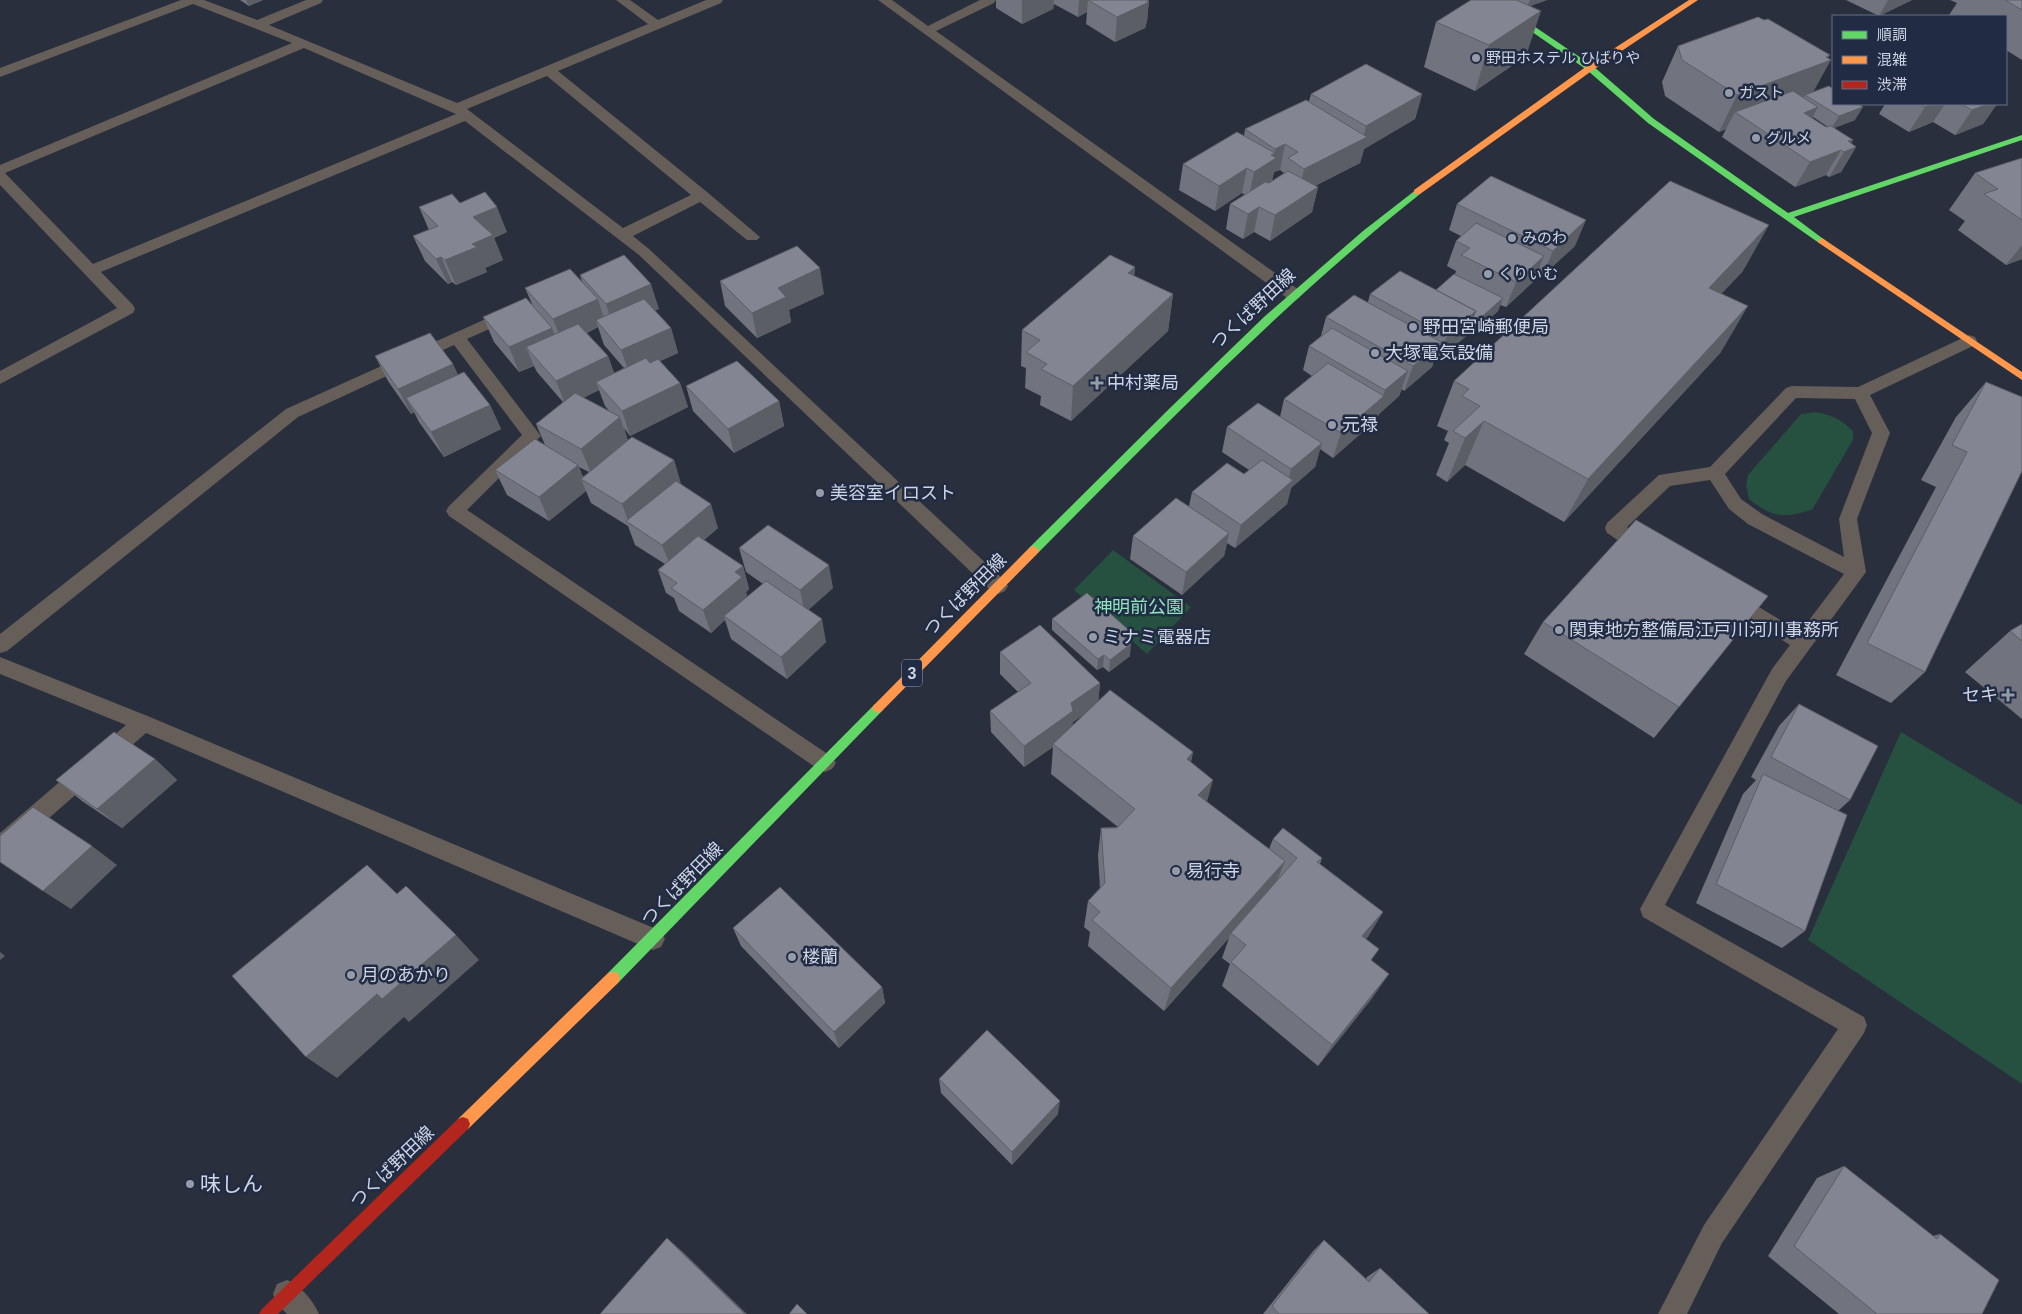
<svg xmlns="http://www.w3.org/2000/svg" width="2022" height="1314" viewBox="0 0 2022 1314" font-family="Helvetica,'Noto Sans JP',sans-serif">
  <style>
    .green { fill: #26503f }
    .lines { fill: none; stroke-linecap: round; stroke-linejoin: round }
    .lane { fill: #665e58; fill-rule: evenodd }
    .fast { fill: #63d668; fill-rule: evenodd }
    .slow { fill: #ff974d; fill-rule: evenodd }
    .jam { fill: #b3261e; fill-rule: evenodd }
    .wall { fill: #71737e; fill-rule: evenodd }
    .shaded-wall { fill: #5c5e66 }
    .building { fill: #838692; stroke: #5c5e66 }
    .poi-dot { fill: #949caa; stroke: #212c44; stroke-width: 2 }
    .labels { text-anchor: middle; stroke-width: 5; stroke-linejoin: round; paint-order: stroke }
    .far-poi-label { font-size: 15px; fill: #ced6e6; stroke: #212c44; text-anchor: start }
    .shield { fill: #212c44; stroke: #9aa3b5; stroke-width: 1 }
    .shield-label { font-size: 16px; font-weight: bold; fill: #ced6e6 }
    .street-label { font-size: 18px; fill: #ced6e6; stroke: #212c44 }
    .poi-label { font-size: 18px; fill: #ced6e6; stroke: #212c44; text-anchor: start }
    .park-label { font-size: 18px; fill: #8fe3bd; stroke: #212c44 }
    .near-poi-label { font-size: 21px; fill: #ced6e6; stroke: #212c44; text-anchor: start }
  </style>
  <rect width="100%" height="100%" fill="#292f3c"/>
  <path class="green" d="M1816,412C1832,415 1842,420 1853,431V440L1812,510C1783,518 1773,518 1749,499L1746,485L1748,475L1801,414Z
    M1113,550L1191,607L1147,654L1074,590Z
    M1901,732L2022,805V1084L1808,940Z"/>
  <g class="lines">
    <path class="lane" d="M181,0H204L257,20L306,0H323L321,3L269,25L457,103L648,24L616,0H630L658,20L706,0H723L721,3L558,71L707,192L760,237L757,240H747L700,202L633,236L649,249L1005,581L1008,586L1005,591L998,594L991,591L639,255L465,121L101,272L133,305L135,309L133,313L0,384V371L117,308L0,185V165L292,43L193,4L0,77V68ZM304,48L456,114L93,264L5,173ZM547,76L691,195L623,228L467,109Z
      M878,0H892L928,26L980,0H996L994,3L936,31L1299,290L1301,294L1299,298L1293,299L1287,298Z
      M510,308L516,309L518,313L516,317L467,339L541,436L467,510L832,757L836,763L832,769L825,772L818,769L449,516L446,511L449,506L522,435L454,345L298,417L7,651L0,653V634L286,409Z
      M1969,335L1975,337L1977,341L1975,345L1870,395L1890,433L1857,519L1866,572L1786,681L1665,905L1864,1017L1867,1025L1864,1033L1722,1243L1687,1314H1658L1704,1225L1838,1029L1643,917L1640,909L1772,669L1790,645L1725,605L1722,600L1725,595L1732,592L1739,595L1800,632L1844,574L1748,524L1729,509L1710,480L1670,486L1627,527L1652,542L1654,547L1652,552C1637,557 1620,541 1607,533L1605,528L1607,523L1659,475L1710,467L1786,388L1792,386L1858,387ZM1796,398L1855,399L1872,433L1839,519L1844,557L1762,514L1741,499L1725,474Z
      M0,657L150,717L661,931L665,939L661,947L653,950L645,947L146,733L8,854L0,857V833L126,725L0,674Z
      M287,1280C301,1286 313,1300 319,1314H287L277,1304L273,1294L277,1284Z"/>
    <path class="fast" d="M1486,0H1495L1593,66L1654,119L1788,213L2022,135V140L1794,217L1826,241L1822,244L1819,243L1648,123L1587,70Z
      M1417,189L1421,192L1420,194C1283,303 1161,429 1038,553H1030L1029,550L1030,547L1170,408L1264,317L1363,231Z
      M878,703L882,705L884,708L882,711L618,983L613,984L608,983L606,978L608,973L874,705Z"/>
    <path class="slow" d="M1689,0H1698L1593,70L1420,194H1414V190L1587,66Z
      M1822,238L2022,372V380L1819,243L1818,241Z
      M1034,546L1039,550L1038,553L882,711L878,713L874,711L872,708L874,705L1030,547Z
      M613,972L618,973L620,978L618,983L468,1129L463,1131L458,1129L456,1124L458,1119L608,973Z"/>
    <path class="jam" d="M463,1117L468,1119L470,1124L468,1129L278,1314H259L262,1309L458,1119Z"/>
  </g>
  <path class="wall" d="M240,0H263L249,6Z
    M996,0H1149L1147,21L1145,28L1115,42L1086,24L1087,12L1078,17L1054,4L1053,9L1022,24L996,8Z
    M1516,0H1547L1530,6L1526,56L1475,91L1424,67L1436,22Z
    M1846,0H1912L1879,16Z
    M1950,0H2022V60L2006,50V16H1950L1949,15L1957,3Z
    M1678,46L1828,58L1813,92L1855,120L1834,128L1853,140L1851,143L1856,147L1841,172L1829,177L1826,175L1795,187L1722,137L1726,129L1719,132L1665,96L1662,82ZM1813,117L1828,127H1826L1812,118Z
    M1311,94H1422L1415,119L1364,149L1360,163L1315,186L1318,187L1312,212L1270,241L1254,232L1243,239L1226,229L1230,204L1245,195L1242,193L1215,211L1179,190L1183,164L1244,136L1245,129L1309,101ZM1280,170L1284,173L1272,181L1274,172Z
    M1885,104H1997L1983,124L1955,135L1933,122L1909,132L1879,114Z
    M2022,158V259L2006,265L1958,230L1965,221L1949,210L1975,173Z
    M460,203L507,232L494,238L503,260L485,268L487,272L456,285L452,282L448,284L425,261L413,236L429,230L419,207Z
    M1457,204L1575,246L1542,276L1537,273L1534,281L1506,307L1500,305L1498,311L1471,335L1467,333L1466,336L1438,361L1434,359L1432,367L1404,391L1402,389L1399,396L1379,414L1376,420L1333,458L1320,449L1315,467L1291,488L1287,504L1235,548L1227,543L1224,556L1182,595L1130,559L1133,536L1189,506L1192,492L1244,474L1249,470L1222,452L1227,427L1280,417L1284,399L1312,376L1303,370L1309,346L1321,336L1326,317L1368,302L1370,294L1436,290L1455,274L1456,271L1447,266L1456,241L1461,236L1449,230Z
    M1135,267L1134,276L1173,294L1168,331L1071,421L1040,405L1041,396L1025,388L1026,368L1021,366L1022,330Z
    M1743,271L1721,294V352L1564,522L1465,465L1447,482L1436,475L1449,443L1444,440L1448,431L1437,426L1454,381Z
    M580,275L659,309L655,310L671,328L678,353L660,361L680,383L688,407L630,436L624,428L628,441L674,460L681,485L718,528L704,540L743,566L749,589L746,592L747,597L763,584L746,572L739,548L833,588L808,610L826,642L787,679L731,639L725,620L711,633L679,611L674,598L666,593L658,570L665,564L635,545L628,526L591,503L586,491L549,521L507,495L495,470L545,445L536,424L563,402L537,372L534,366L519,372L494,342L483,317L532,304L525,288L582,282ZM598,327L604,345L624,368L614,373L608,356L587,333ZM599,390L605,406L609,411L583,398ZM579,467L589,472L583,477Z
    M720,281L824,294L789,310L791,322L757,338L725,306Z
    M375,356L458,375L490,405L501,429L444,457L419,422L414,412L411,414L388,381Z
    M1986,382L1925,672L1891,703L1836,675L1936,487L1921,480L1956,417Z
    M686,386L779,401L784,426L734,453L693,411Z
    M1768,596L1654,738L1524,654L1543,622Z
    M1052,619L1131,632L1130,643V656L1109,672L1103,667L1097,670L1052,630Z
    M2022,624V719L1965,672L2010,631Z
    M1000,652L1100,683L1098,702L1193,752L1191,762L1207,802L1269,849L1273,839L1322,858L1320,864L1383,912L1366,939L1372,960L1373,997L1318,1066L1222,986L1230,964L1222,958L1229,938L1164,1011L1088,946L1090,932L1084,927L1088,901L1100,889L1098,855L1101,828L1118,827L1051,774L1053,747L1024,767L991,732L990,711L1018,692L1000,674ZM1087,712L1072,726L1073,722Z
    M1799,704L1850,800L1838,811L1805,931L1782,948L1696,903L1743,794L1756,780L1751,777L1779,726Z
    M155,759L177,780L122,828L82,801L56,780Z
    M733,928L882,987L885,1003L839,1048L741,946Z
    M939,1079L1058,1114L1012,1165L941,1093Z
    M1844,1166L1933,1236L1940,1234L1982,1314H1839L1768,1256L1817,1178Z
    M1324,1240L1366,1279L1367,1277L1380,1268L1429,1314H1263L1314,1250Z"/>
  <path class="shaded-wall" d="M246,0H263L249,6Z
    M1022,0H1054L1053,9L1022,24Z
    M1079,0H1088L1087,12L1078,17Z
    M1148,0H1149L1147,21L1145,28L1115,42L1117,17Z
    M1530,0H1547L1527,7Z
    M1888,0H1912L1879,16Z
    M1541,11L1526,56L1475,91L1489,45Z
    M1830,55L1826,62L1831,60L1811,96L1805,95L1803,99L1735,112L1726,129L1719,132L1737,95Z
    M1422,94L1415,119L1364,149L1360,163L1299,194L1304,169L1363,139L1366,126Z
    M1932,104H1945L1933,122L1909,132L1925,107Z
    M1988,104H1997L1983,124L1955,135L1972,110Z
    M1818,107L1804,133V113Z
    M1863,107L1855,120L1831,129L1839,116Z
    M1853,140L1846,151L1856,147L1841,172L1829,177L1844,152L1848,141Z
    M1285,144L1280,170L1274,172L1271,183L1249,197L1254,172L1271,155L1274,154L1275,149Z
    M1841,150L1826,175L1795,187L1810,162Z
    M1247,168L1242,193L1215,211L1219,186Z
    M1318,187L1312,212L1270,241L1275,215Z
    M497,207L507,232L494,238L503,260L485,268L487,272L456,285L445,260L472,244L473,217Z
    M1259,207L1254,232L1243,239L1248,214Z
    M1586,220L1575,246L1542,276L1553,251Z
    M1769,225L1743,271L1683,333L1709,288Z
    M2022,245V259L2006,265Z
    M1544,256L1534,281L1506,307L1516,282Z
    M441,257L452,282L448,284L436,259Z
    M1135,267L1132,303L1128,273Z
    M820,268L824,294L789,310L791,322L757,338L752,313L778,288Z
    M651,284L659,309L614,329L606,304Z
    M1173,294L1168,331L1071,421L1073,386Z
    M1503,298L1498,311L1471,335L1476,322Z
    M598,299L606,324L596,320L598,327L563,344L553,319Z
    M1748,306L1721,352L1564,522L1588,479Z
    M1476,311L1466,336L1438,361L1447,336Z
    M552,328L562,353L526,347L534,366L519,372L509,347Z
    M671,328L678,353L630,375L621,350Z
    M1441,342L1432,367L1404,391L1413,366Z
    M608,356L617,381L596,382L599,390L566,406L556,381Z
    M453,364L465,389L406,398L414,412L411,414L398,389Z
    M1408,371L1399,396L1379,414L1376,420L1333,458L1341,433L1383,397L1385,390Z
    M680,383L688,407L630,436L622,411Z
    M779,401L784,426L734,453L728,429Z
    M490,405L501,429L444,457L431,432Z
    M620,417L628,441L591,473L581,449Z
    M1484,421L1465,465L1447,482L1465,438Z
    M1322,443L1315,467L1291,488L1287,504L1235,548L1241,525L1287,485L1291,469Z
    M674,460L681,484L634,526L629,523L622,504Z
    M578,465L585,482L581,479L586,491L549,521L539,497Z
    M711,504L718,528L671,568L662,545Z
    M1229,533L1224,556L1182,595L1186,572Z
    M829,565L833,588L805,613L800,590Z
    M743,566L749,589L746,592L748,600L724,616L725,620L711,633L703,610L735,572Z
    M822,619L826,642L787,679L781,657Z
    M1131,632L1130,643L1123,637Z
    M1131,644L1130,656L1109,672L1110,660Z
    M1104,655L1103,667L1097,670L1098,659Z
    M1100,683L1098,705L1073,722L1072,733L1053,744V747L1024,767V746L1071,703Z
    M1193,752L1186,782L1187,759Z
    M155,759L177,780L122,828L97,809Z
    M1213,780L1205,809L1198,795Z
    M92,846L117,865L71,909L43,891Z
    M1285,861L1274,888L1231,933L1229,938L1164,1011L1171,988Z
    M1383,912L1368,937L1348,961L1362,936Z
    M456,935L479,960L409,1022L404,1017L337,1078L306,1057L377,994Z
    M0,952L5,956L0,960Z
    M1389,974L1373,997L1318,1066L1332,1045Z
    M882,987L885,1003L839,1048L834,1032Z
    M1060,1101L1058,1114L1012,1165V1152Z
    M667,1238L683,1252L747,1314H745Z"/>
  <path class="building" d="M1088,0H1148L1147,3L1117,17Z
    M1471,0H1516L1541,11L1489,45L1436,22Z
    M2005,0H2022V10Z
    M1758,17L1764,20L1768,19L1830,55L1826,57L1831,60L1737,95L1682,60L1678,46Z
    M1366,64L1422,94L1366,126L1311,94Z
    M1829,86L1833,89V104H1858L1863,107L1839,116L1805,95Z
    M1793,91L1818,107L1804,113L1826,127L1831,126L1853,140L1848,141L1856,147L1844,152L1841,150L1810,162L1735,112Z
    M1306,100L1367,137L1304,169L1288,158L1298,152L1285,144L1275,149L1245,129Z
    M1919,104H1932L1925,107Z
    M1961,104H1988L1972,110Z
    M1237,132L1275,153L1271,155L1276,158L1254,172L1247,168L1219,186L1183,164Z
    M2022,158V220L1984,194L1998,189L1975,173Z
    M1288,171L1318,187L1275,215L1259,207L1248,214L1230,204L1265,182L1269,183Z
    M1491,176L1586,220L1553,251L1457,204Z
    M1670,181L1769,225L1709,288L1748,306L1588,479L1484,421L1465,438L1453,431L1480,406L1462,396L1469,389L1454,381Z
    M485,192L497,207L473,217L493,235L472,244L477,247L445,260L441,257L436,259L413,236L438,226L419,207L452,194L460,203Z
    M1476,223L1544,256L1516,282L1461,255L1470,248L1456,241Z
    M797,246L820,268L778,288L786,297L752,313L720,281Z
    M624,255L651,284L606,304L580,275Z
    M1110,255L1135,267L1128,273L1173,294L1073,386L1041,369L1047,364L1026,352L1040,340L1022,330Z
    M570,269L598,299L553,319L525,288Z
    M1400,271L1476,311L1447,336L1370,294Z
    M1454,274L1503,298L1476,322L1472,320L1476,311L1436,290Z
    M1354,295L1441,342L1413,366L1326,317Z
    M526,298L552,328L509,347L483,317Z
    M644,299L671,328L621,350L596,320Z
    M578,324L608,356L556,381L526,347Z
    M1332,328L1408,371L1385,390L1309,346Z
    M430,333L453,364L398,389L375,356Z
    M646,358L650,363L658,359L680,383L622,411L596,382Z
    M737,361L779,401L728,429L686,386Z
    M1328,363L1384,396L1341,433L1284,399Z
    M464,372L490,405L431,432L406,398Z
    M1986,382L2022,397V471L1925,672L1867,643L1967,452L1952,445Z
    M575,393L620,417L581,449L536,424Z
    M1258,403L1322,443L1291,469L1227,427Z
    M632,437L674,460L622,504L581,479Z
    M535,439L578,465L539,497L495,470Z
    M1262,460L1293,480L1241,525L1192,492L1227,463L1244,474Z
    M676,481L711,504L662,545L626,521Z
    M1176,498L1229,533L1186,572L1133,536Z
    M1636,520L1768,596L1679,707L1543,622Z
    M768,525L829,565L800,590L739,548Z
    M698,536L743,566L735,572L742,577L703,610L671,588L677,583L658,570Z
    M766,581L822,619L781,657L724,616Z
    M1087,593L1131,632L1123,637L1131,644L1110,660L1104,655L1098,659L1052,619Z
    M2022,624V641L2010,631Z
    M1040,625L1100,683L1071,703L1073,711L1024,746L990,711L1031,683L1000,652Z
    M1110,690L1193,752L1187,759L1213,780L1198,795L1285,861L1171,988L1092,920L1100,912L1088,901L1105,883L1101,828H1117L1135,809L1053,744Z
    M1799,704L1878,746L1850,800L1771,757Z
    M114,732L155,759L97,809L56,780Z
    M1763,774L1847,815L1805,931L1716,884Z
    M33,807L92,846L43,891L0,862V836Z
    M1283,828L1322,858L1317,862L1383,912L1362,936L1379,949L1371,960L1389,974L1332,1045L1231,962L1246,945L1231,933L1297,858L1273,839Z
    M367,865L397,894L406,886L456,935L382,999L377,994L306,1057L232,976Z
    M780,887L882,987L834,1032L733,928Z
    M987,1030L1060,1101L1012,1152L939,1079Z
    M1844,1166L1937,1239L1940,1234L1999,1280L1982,1314H1877L1794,1246Z
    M667,1238L745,1314H600Z
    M1324,1240L1369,1282L1380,1268L1429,1314H1279L1272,1306Z
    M797,1304L807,1314H789Z"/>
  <g class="poi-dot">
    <circle cx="1476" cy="58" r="5"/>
    <circle cx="1729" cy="93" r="5"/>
    <circle cx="1756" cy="138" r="5"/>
    <circle cx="1512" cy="238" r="5"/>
    <circle cx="1488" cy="274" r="5"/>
    <circle cx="1413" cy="327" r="5"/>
    <circle cx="1375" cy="353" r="5"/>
    <path d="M1094.5 375.5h5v5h5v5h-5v5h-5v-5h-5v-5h5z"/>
    <circle cx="1332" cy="425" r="5"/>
    <circle cx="820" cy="493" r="5"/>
    <circle cx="1559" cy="630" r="5"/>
    <circle cx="1093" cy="637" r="5"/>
    <path d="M2005.5 687.5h5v5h5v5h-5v5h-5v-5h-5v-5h5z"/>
    <circle cx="1176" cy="871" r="5"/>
    <circle cx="792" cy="957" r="5"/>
    <circle cx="351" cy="975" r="5"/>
    <circle cx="190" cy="1184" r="5"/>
  </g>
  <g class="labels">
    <g class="far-poi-label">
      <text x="1486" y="63">野田ホステル ひばりや</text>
      <text x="1739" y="98">ガスト</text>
      <text x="1766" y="143">グルメ</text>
      <text x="1522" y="243">みのわ</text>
      <text x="1498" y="279">くりぃむ</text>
    </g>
    <rect class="shield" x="902" y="659.5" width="20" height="27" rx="4"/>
    <g class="shield-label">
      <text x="912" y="679">3</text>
    </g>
    <g class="street-label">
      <text transform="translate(1253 309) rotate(-43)" y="6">つくば野田線</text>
      <text transform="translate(965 595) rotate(-45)" y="6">つくば野田線</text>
      <text transform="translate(682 884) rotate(-46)" y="6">つくば野田線</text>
      <text transform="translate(392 1167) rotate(-44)" y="6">つくば野田線</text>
    </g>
    <g class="poi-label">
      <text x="1423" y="333">野田宮崎郵便局</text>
      <text x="1385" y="359">大塚電気設備</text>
      <text x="1107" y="389">中村薬局</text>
      <text x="1342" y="431">元禄</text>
      <text x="830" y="499">美容室イロスト</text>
      <text x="1569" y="636">関東地方整備局江戸川河川事務所</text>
      <text x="1103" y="643">ミナミ電器店</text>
      <text x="1998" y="701" text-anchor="end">セキ</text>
      <text x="1186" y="877">易行寺</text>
      <text x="802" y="963">楼蘭</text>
      <text x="361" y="981">月のあかり</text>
    </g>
    <g class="park-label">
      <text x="1139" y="613">神明前公園</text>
    </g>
    <g class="near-poi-label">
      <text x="200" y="1191">味しん</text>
    </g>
  </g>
  <rect x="1832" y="15" width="175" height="90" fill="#212c44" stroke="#667085"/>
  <rect x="1842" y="31" width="25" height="8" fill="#63d668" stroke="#667085"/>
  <text x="1877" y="40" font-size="15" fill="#ced6e6">順調</text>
  <rect x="1842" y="56" width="25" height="8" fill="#ff974d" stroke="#667085"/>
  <text x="1877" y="65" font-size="15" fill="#ced6e6">混雑</text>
  <rect x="1842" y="81" width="25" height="8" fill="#b3261e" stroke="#667085"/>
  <text x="1877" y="90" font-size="15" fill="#ced6e6">渋滞</text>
</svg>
